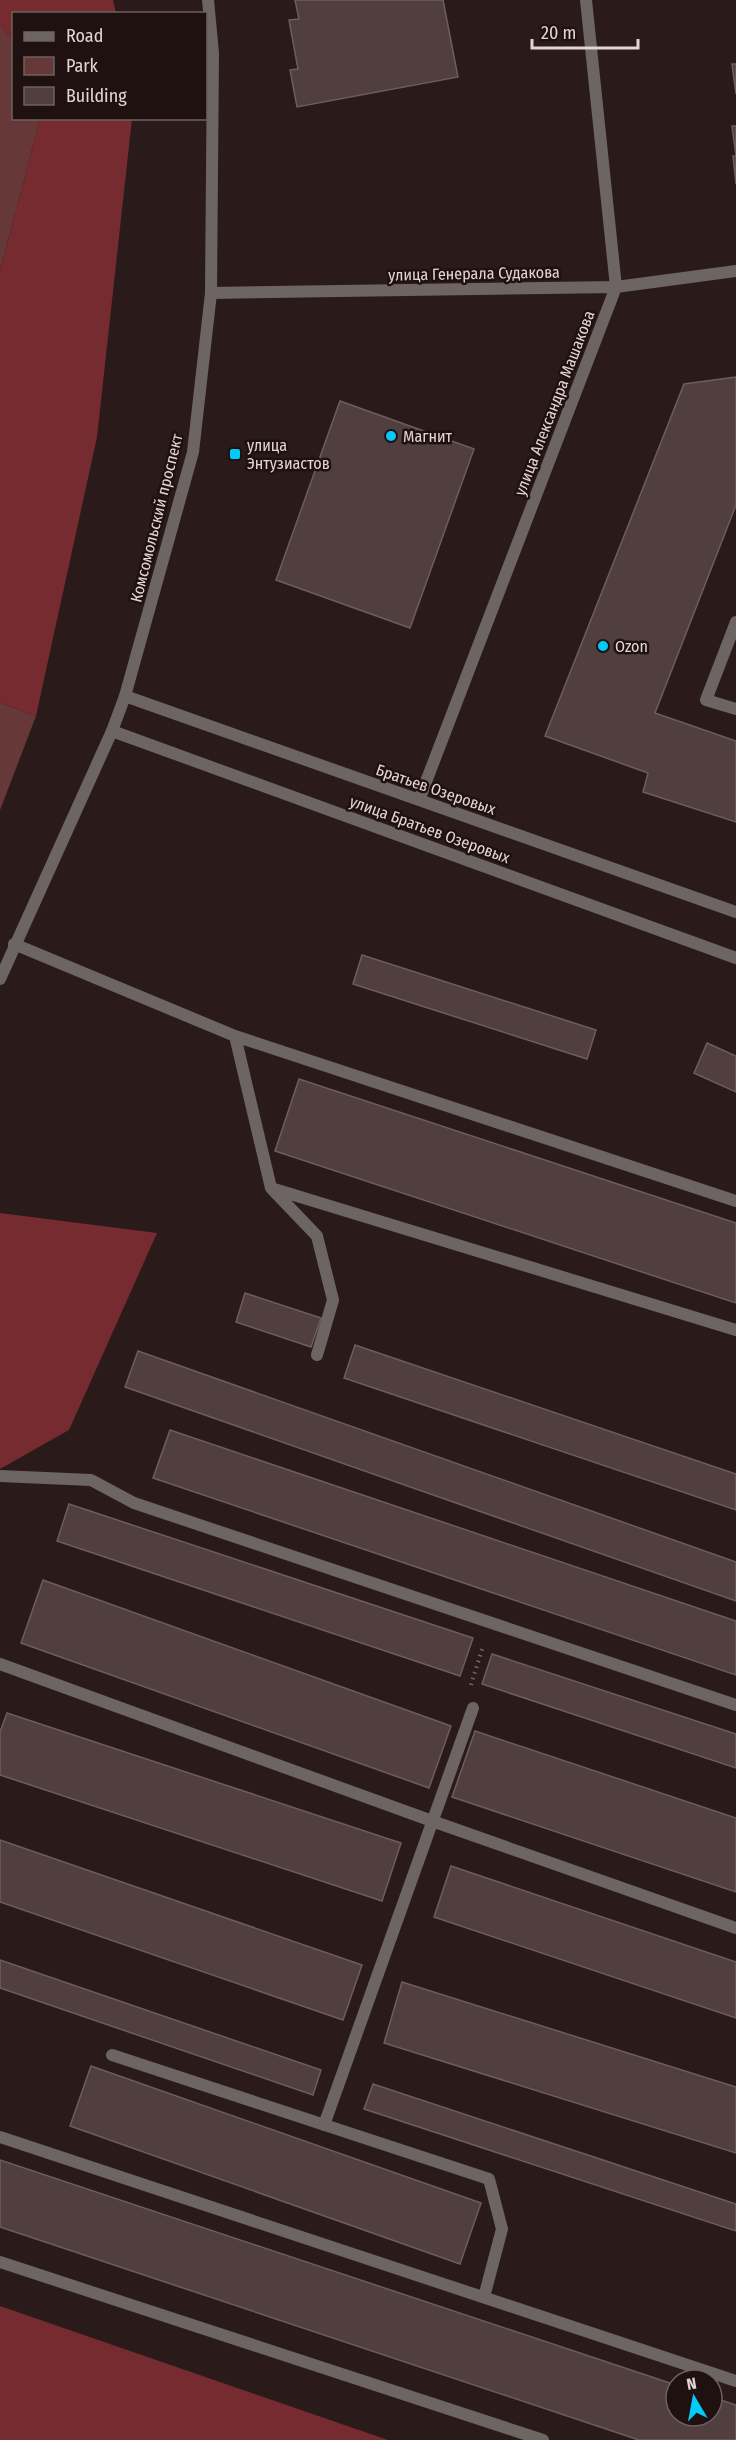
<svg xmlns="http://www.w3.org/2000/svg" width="736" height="2440" viewBox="0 0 736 2440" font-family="'Fira Sans Condensed',sans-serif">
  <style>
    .green { fill: #663838 }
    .forest { fill: #752b2f }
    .building { fill: #503f3e; stroke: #6f5d5c; stroke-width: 1.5 }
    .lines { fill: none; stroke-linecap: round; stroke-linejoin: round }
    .path { stroke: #726564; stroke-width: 4; stroke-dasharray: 1.5 4.5; stroke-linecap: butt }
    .service { stroke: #6d6564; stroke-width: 12 }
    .minor { stroke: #6d6564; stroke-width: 12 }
    .tertiary { stroke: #6d6564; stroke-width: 12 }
    .poi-dot { fill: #03cbf9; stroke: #201111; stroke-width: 2 }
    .labels { text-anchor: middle; stroke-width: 5; stroke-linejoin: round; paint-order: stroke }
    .street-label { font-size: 16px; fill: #e1d6d5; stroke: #201111 }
    .poi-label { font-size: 16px; fill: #e1d6d5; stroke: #201111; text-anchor: start }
  </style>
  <rect width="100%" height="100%" fill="#2a1b1a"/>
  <path class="green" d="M0,25L13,40L14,118L40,119L0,271Z
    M0,703L36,716L0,810Z"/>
  <path class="forest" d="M0,0H113L116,13L14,14L13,40L0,25Z
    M40,119H132L97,437L36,716L0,703V271Z
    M0,1213L157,1233L69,1430L0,1469Z
    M0,2306L388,2440H0Z"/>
  <path class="building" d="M295,0H443L458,77L297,107L290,70L298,69L289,20L299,19Z
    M732,64H736V94L733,72Z
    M732,126H736V184L733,156H736Z
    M736,377V505L655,713L736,741V822L643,792L648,773L545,736L684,384Z
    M340,401L474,449L410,628L276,580Z
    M362,955L596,1030L587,1059L353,984Z
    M707,1043L736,1056V1092L694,1073Z
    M299,1079L736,1223V1303L275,1151Z
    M245,1293L321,1318L311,1347L236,1322Z
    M355,1345L736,1474V1510L344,1378Z
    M138,1351L736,1562V1601L125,1387Z
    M170,1430L736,1621V1675L153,1478Z
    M69,1504L473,1638L460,1676L57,1541Z
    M43,1580L451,1726L429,1788L21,1643Z
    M492,1654L736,1734V1768L482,1684Z
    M7,1713L401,1843L382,1901L0,1775V1732Z
    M475,1731L736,1818V1892L452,1797Z
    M0,1840L362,1965L343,2020L0,1902Z
    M451,1866L736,1962V2018L434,1917Z
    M0,1960L321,2070L313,2095L0,1988Z
    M402,1982L736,2087V2153L384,2043Z
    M91,2066L481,2203L460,2264L70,2126Z
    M373,2084L736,2204V2231L364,2109Z
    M0,2160L676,2385V2416H712V2397L736,2405V2440H639L0,2227Z"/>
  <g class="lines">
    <path class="path" d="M471,1685L483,1646"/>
    <path class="service" d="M736,622L706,700L736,709
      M112,731L736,958
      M14,944L235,1036L271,1188L736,1330
      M235,1036L736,1201
      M272,1189L317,1236L333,1300L317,1355
      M0,1476L91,1480L134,1503L736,1705
      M0,1664L432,1821L736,1928
      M112,2055L489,2179L502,2229L484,2297
      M324,2125L473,1708
      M0,2137L736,2381
      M0,2262L543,2440"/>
    <path class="minor" d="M211,293L616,287L736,271
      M125,696L736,912
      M419,800L616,287L586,0"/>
    <path class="tertiary" d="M0,979L112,731L125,696L193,452L211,293L213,53L208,0"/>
  </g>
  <g class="poi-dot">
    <circle cx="391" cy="436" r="6"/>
    <rect x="229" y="448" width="12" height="12" rx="3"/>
    <circle cx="603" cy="646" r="6"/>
  </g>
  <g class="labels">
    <g class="street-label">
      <text transform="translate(474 273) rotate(-1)" y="6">улица Генерала Судакова</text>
      <text transform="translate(554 403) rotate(-69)" y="6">улица Александра Машакова</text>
      <text transform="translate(156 518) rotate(-76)" y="6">Комсомольский проспект</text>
      <text transform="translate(436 789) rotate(19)" y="6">Братьев Озеровых</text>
      <text transform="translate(430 829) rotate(20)" y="6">улица Братьев Озеровых</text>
    </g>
    <g class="poi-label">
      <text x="403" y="442">Магнит</text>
      <text x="247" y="451">улица<tspan x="247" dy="18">Энтузиастов</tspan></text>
      <text x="615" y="652">Ozon</text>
    </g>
  </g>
  <rect x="12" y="12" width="195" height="108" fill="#201111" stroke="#6d605f" stroke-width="1.5"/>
  <rect x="24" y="32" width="30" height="9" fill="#6d6564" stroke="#6d605f" stroke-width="1.5"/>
  <text x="66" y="42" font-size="18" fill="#e1d6d5">Road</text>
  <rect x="24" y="57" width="30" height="18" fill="#663838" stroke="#6d605f" stroke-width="1.5"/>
  <text x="66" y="72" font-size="18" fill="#e1d6d5">Park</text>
  <rect x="24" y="87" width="30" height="18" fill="#503f3e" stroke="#6d605f" stroke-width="1.5"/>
  <text x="66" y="102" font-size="18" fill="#e1d6d5">Building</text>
  <g transform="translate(694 2398) rotate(350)"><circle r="28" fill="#201111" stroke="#6d605f" stroke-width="1.5"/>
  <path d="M0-4.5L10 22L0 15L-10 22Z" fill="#03cbf9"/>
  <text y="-9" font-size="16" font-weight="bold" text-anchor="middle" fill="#e1d6d5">N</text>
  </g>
  <path d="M532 39v9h106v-9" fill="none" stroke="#e1d6d5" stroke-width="3"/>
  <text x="541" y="39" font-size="18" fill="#e1d6d5" stroke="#201111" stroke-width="4.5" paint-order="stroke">20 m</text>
</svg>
